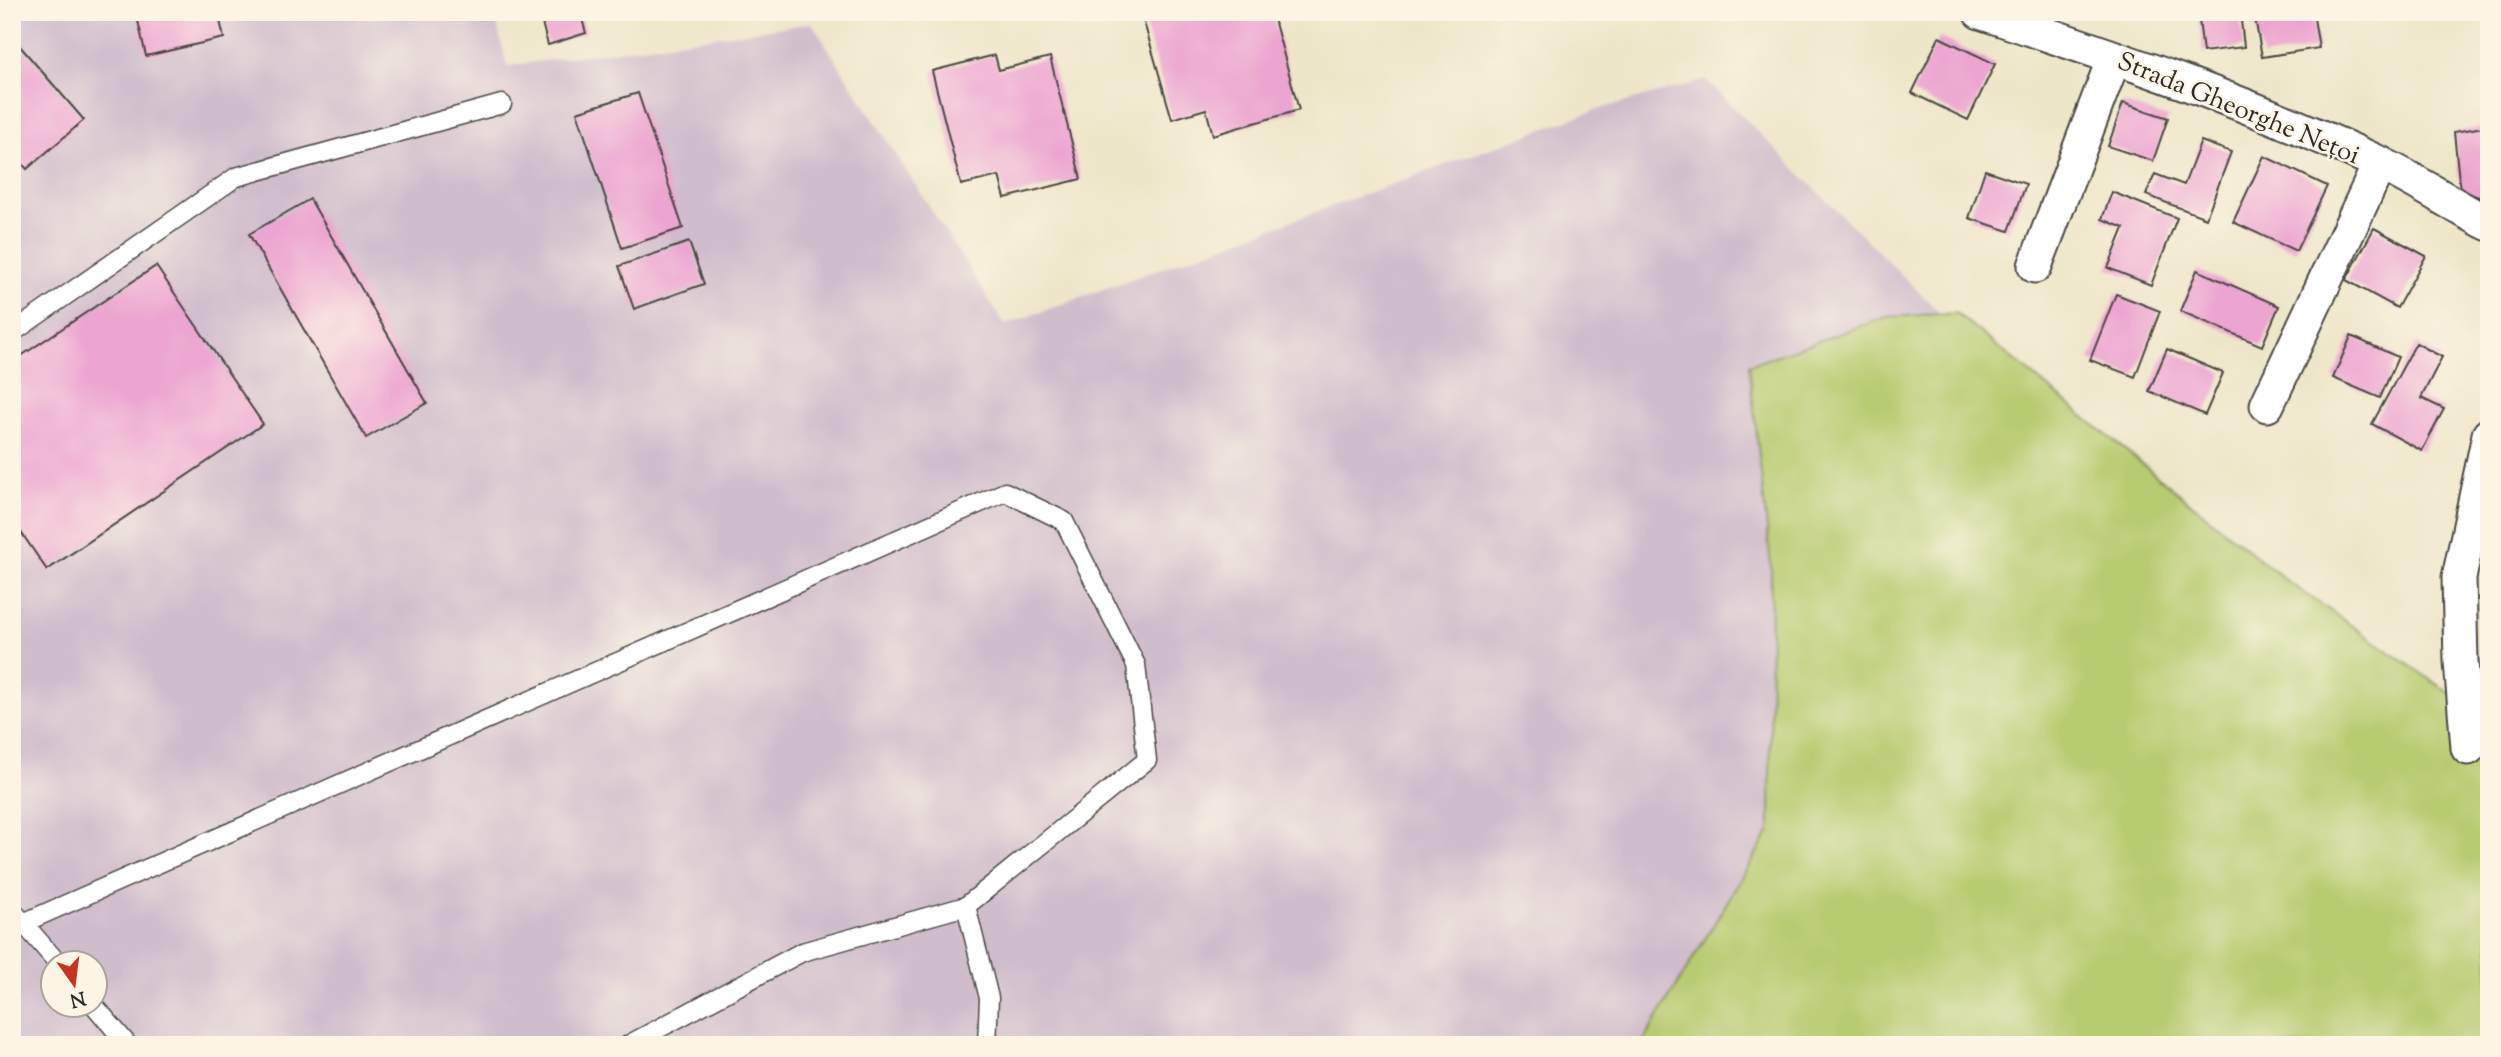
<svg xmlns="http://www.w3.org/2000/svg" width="2501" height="1057" viewBox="0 0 2501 1057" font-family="'Sorts Mill Goudy',serif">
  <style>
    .industrial { fill: #d0bdcc; fill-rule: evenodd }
    .green { fill: #b7cb6f; stroke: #717b4d; stroke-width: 2 }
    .building { fill: #eca4d0 }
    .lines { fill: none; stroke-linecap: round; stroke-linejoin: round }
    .lane-casing { stroke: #484743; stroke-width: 21 }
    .street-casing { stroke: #484743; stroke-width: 37 }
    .lane { stroke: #fff; stroke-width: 18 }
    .street { stroke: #fff; stroke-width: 33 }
    .labels { text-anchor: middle; stroke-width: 5; stroke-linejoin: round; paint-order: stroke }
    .street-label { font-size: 26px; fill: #2b2b2b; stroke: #fcf5e5 }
  </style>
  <rect width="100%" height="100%" fill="#fcf5e5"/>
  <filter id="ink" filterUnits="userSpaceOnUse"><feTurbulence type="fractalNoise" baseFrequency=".0143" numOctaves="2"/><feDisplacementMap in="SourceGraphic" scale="14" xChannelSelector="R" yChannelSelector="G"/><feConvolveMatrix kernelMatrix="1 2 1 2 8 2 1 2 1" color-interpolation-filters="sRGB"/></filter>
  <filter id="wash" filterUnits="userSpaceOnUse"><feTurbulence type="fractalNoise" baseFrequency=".00686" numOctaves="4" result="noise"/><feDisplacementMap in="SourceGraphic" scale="28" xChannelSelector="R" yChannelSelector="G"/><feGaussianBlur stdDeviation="1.57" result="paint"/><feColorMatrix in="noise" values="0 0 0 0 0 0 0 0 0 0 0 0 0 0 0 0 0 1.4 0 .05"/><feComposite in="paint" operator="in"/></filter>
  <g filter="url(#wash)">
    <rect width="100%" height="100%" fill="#ede6c8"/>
    <path class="industrial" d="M12,12H494L507,66L812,23L1005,325L1596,110L1706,80L1958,331L1704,1045H12ZM52,962H94V1004H52Z"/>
    <path class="green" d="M1956,313L2287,581L2489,720V1045H1641L1770,831L1771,565L1749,365L1887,317Z"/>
    <g id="blocks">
      <path class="building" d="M136,12H218L224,38L146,56Z
        M539,12H580L586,33L548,45Z
        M1141,12H1272L1299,110L1213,135L1206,109L1172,119Z
        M2198,12H2240L2244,47L2203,52Z
        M2254,12H2313L2319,48L2262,57Z
        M12,37L84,120L27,169L12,152Z
        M1939,37L1995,64L1968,120L1912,93Z
        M995,55L999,70L1050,57L1081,179L1005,198L999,176L961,185L932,71Z
        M638,93L683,228L622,248L577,112Z
        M2123,103L2168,118L2153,161L2108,146Z
        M2489,126V201L2460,190L2454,132Z
        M2201,141L2231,152L2206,218L2146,195L2155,174L2184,185Z
        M2264,156L2327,186L2296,251L2233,222Z
        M1985,170L2026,184L2009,231L1969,218Z
        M2112,192L2177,218L2151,285L2108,268L2124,228L2102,219Z
        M310,199L427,403L366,438L249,234Z
        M2374,228L2426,256L2397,308L2346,280Z
        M689,242L704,284L634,309L619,266Z
        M156,266L263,424L47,570L12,519V362Z
        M2197,270L2279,306L2262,346L2180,311Z
        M2116,294L2160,311L2135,377L2090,360Z
        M2351,336L2398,357L2380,398L2333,378Z
        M2416,343L2442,357L2421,398L2444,409L2422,451L2372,424Z
        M2167,349L2223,373L2205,415L2149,391Z"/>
    </g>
  </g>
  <g filter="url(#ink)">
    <use href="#blocks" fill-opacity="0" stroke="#484743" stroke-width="2"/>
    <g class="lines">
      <g class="lane-casing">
        <path id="lane" d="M12,333L236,177L502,104
          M12,910L57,962
          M23,923L1005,492L1064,521L1136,665L1147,760L966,906L989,998L987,1045
          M93,1004L128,1045
          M628,1045L802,952L966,906"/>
      </g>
      <g class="street-casing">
        <path id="street" d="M1980,12C2113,56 2250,103 2377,162C2416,180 2451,204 2489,224
          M2035,266L2114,58
          M2267,405L2380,163
          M2468,748L2461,661L2459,578L2489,435"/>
      </g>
      <use href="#lane" class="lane"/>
      <use href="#street" class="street"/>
    </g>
  </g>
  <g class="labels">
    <g class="street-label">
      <text transform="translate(2239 107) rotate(22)" y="9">Strada Gheorghe Nețoi</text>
    </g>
  </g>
  <rect width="2501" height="1057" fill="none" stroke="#fcf5e5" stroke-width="42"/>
  <g transform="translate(74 984) rotate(166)"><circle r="33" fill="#fcf5e5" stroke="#a8a49b" stroke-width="2"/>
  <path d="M0-5L12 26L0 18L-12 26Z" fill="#c8321e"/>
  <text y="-10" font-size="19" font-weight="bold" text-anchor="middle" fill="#2b2b2b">N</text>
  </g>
</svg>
